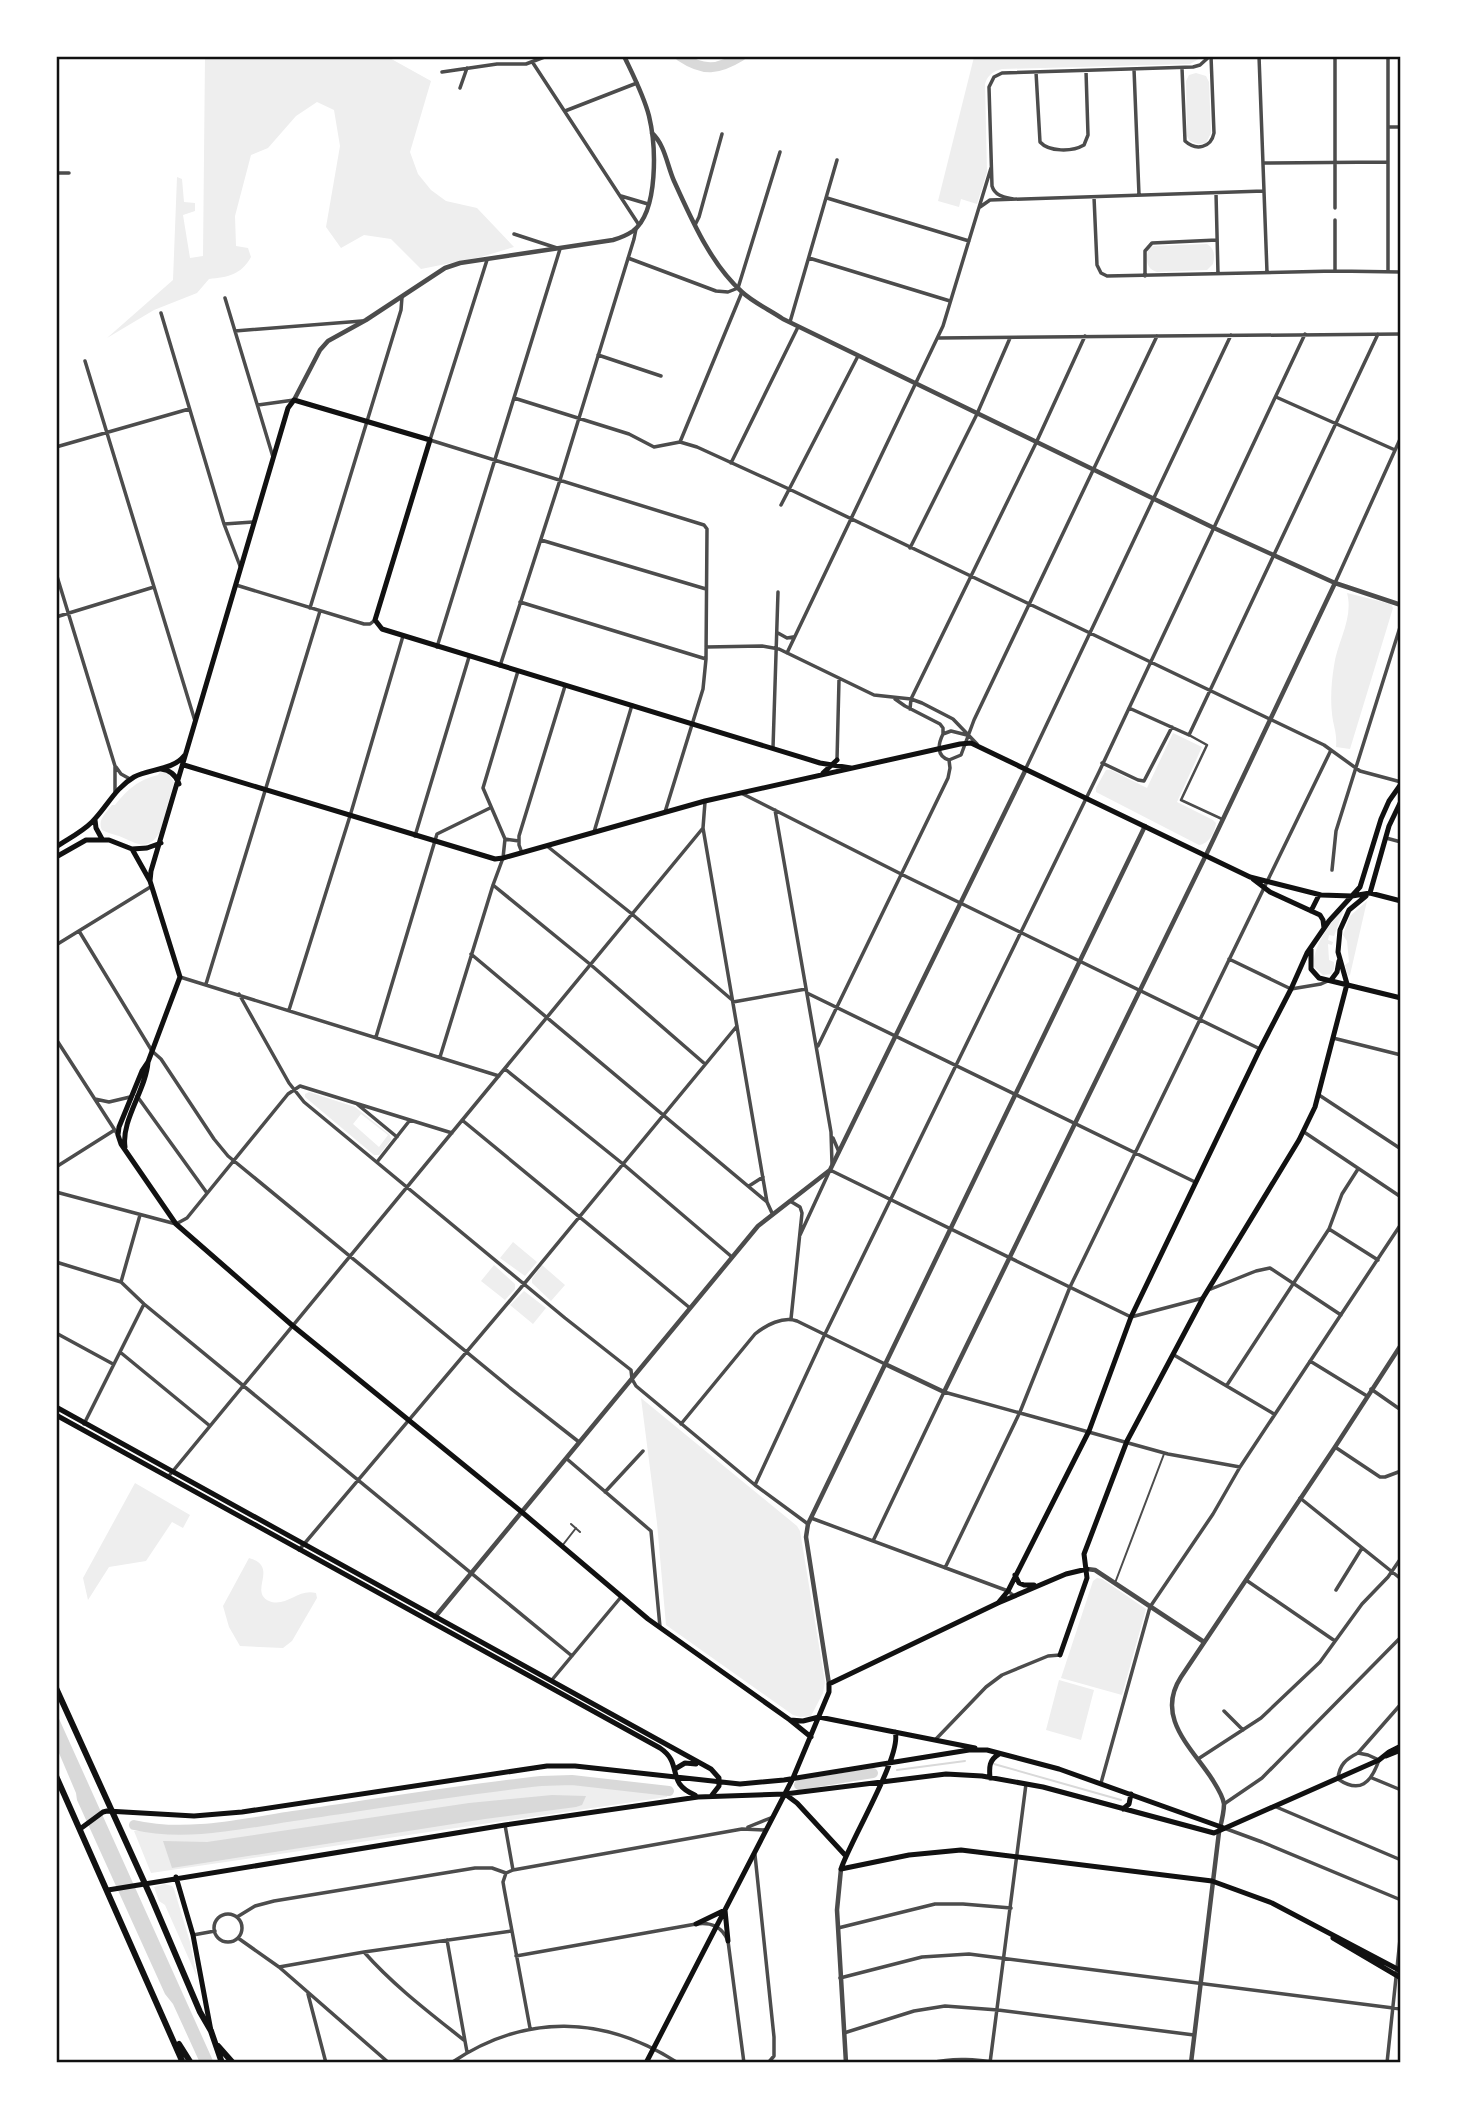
<svg xmlns="http://www.w3.org/2000/svg" width="1457" height="2119" viewBox="0 0 1457 2119" font-family="Ubuntu,sans-serif">
  <style>
    .green { fill: #eee; fill-rule: evenodd }
    .water { fill: #d9d9d9 }
    .lines { fill: none; stroke-linecap: round; stroke-linejoin: round }
    .stream { stroke: #d9d9d9; stroke-width: 2 }
    .river { stroke: #d9d9d9; stroke-width: 10 }
    .service { stroke: #4c4c4c; stroke-width: 2 }
    .pedestrian { stroke: #4c4c4c; stroke-width: 2.5 }
    .minor { stroke: #4c4c4c; stroke-width: 3.5 }
    .tertiary { stroke: #4c4c4c; stroke-width: 4.5 }
    .secondary { stroke: #111; stroke-width: 5 }
    .trunk { stroke: #111; stroke-width: 6 }
    .neatline { fill: none; stroke: #111; stroke-width: 2.5 }
  </style>
  <rect width="100%" height="100%" fill="#fff"/>
  <path class="green" d="M205,56H386L431,81L410,152L418,174L431,190L446,201L477,208L514,247L481,257L421,269L391,239L364,235L341,248L326,227L340,146L334,110L317,102L296,116L268,148L251,155L235,216L236,246L248,248L251,257C241,275 228,277 209,279L197,293L154,310L107,338L173,280L177,177L182,179L184,202L195,203V211L183,215L190,258L203,256Z
    M995,56H1204L1190,64L1002,69C993,71 987,76 985,84L987,172L977,204L961,199L959,207L938,201L974,57Z
    M1196,73L1206,76L1209,82L1211,133L1206,143L1198,144L1190,141L1187,136L1186,81L1189,75Z
    M1207,244C1215,249 1215,256 1213,264L1207,270L1157,272C1146,269 1146,260 1148,250L1153,246Z
    M1347,593L1391,604L1393,608L1350,749L1336,747C1337,737 1335,730 1333,721C1330,703 1331,684 1334,666C1337,642 1354,618 1347,593Z
    M1173,733L1202,747L1177,802L1213,820L1216,823C1215,832 1209,844 1199,845L1096,792V788L1106,770H1111L1147,788Z
    M160,772L168,773L174,782L160,832C147,853 137,843 119,836C113,834 108,833 102,830C97,820 106,813 112,805H115C128,789 138,780 158,775Z
    M1367,901L1350,975L1348,976L1345,965L1349,962L1347,941L1343,935L1350,916Z
    M1342,910L1343,912L1334,936L1329,935L1328,940L1333,942L1332,945L1328,944L1329,960L1334,962V969L1331,974L1323,975L1314,967C1312,947 1329,925 1342,910Z
    M309,1092L355,1107L390,1135L391,1140L379,1155H374L305,1097V1094ZM361,1114L388,1135L379,1147L353,1124Z
    M513,1242L537,1262L525,1276L500,1258Z
    M494,1265L515,1284V1289L505,1300L481,1281Z
    M542,1265L565,1285L551,1301L532,1283V1279Z
    M524,1291L546,1308L533,1324L510,1305Z
    M641,1398L797,1526L800,1531L825,1682L823,1693L811,1716L800,1717L793,1715L666,1625L657,1523Z
    M135,1483L190,1515L183,1528L172,1522L146,1561L109,1567L88,1600L83,1578Z
    M249,1558C280,1567 248,1591 269,1601C286,1608 298,1588 316,1593L317,1598L292,1641L283,1648L240,1646L229,1627L223,1606Z
    M1097,1578L1102,1579L1146,1609L1122,1695L1061,1678L1093,1581Z
    M1059,1680L1094,1690L1081,1740L1046,1730Z
    M570,1783L667,1794V1797L151,1873L134,1831L204,1832L524,1786Z
    M165,1884L172,1886L174,1889L190,1942L197,1977L165,1905L159,1901L154,1887Z"/>
  <path class="water" d="M56,1712L214,2063H200L173,2004L165,1994L77,1800L76,1793L56,1746Z
    M552,1795L586,1796L582,1805L576,1807L485,1819L172,1868L163,1841L207,1842L469,1803Z"/>
  <g class="lines">
    <path class="stream" d="M994,1764L1121,1800
      M897,1770L965,1761"/>
    <path class="river" d="M680,56C704,72 718,70 741,56
      M799,1785L873,1773
      M134,1825C186,1837 241,1824 293,1816C375,1804 458,1790 541,1781L572,1780L669,1791"/>
    <path class="service" d="M571,1524L580,1532
      M562,1546L576,1528
      M1115,1583L1164,1454"/>
    <path class="pedestrian" d="M1189,735L1207,745L1181,800L1222,819"/>
    <path class="minor" d="M1259,56L1267,272
      M1335,56V208
      M1388,56V271
      M533,63L639,225
      M1182,68L1185,141C1196,151 1211,148 1214,133L1211,56
      M1134,69L1139,195
      M442,72L497,64H526L547,56
      M1036,72L1040,142C1049,152 1072,152 1084,145L1088,135L1086,71
      M460,88L467,68
      M565,111L637,83
      M1388,127H1401
      M1263,163L1388,162
      M56,173H69
      M1216,193L1218,274
      M621,196L648,204
      M1094,197L1097,265L1101,273L1107,276L1335,271L1401,272
      M827,198L969,241
      M1013,199C1004,197 995,196 992,186L989,87L994,77L1002,73L1193,67L1200,65L1210,56
      M980,207L990,200L1264,191
      M1335,220V271
      M695,225L699,217L722,134
      M628,258L716,291L728,292L738,288L780,152
      M809,258L950,301
      M487,260L430,440L704,525L707,529L706,659L703,689L665,812
      M1145,276V251L1152,243L1217,240
      M225,298L273,457
      M161,313L224,524L240,566
      M790,322L837,160
      M235,331L362,321
      M938,338L1401,334
      M598,355L661,376
      M85,361L195,721
      M1276,397L1395,450
      M514,398L629,434L654,447L680,442L697,447L789,489L1324,745L1360,771L1401,782
      M258,405L294,400
      M680,442L742,292
      M56,447L189,409
      M731,463L798,327
      M781,505L858,356
      M224,524L253,522
      M541,540L706,589
      M910,548L977,414L1010,338
      M56,573L115,766V792
      M1335,583L1401,437
      M236,585L364,624H370L375,620
      M520,602L706,659
      M310,608L401,310L402,297
      M56,617L154,587
      M778,633L787,638L793,637
      M437,647L560,249L514,234
      M706,647L762,646L779,649L874,695L911,699L922,703L953,719L977,744
      M787,653L943,326L991,168
      M500,666L560,480L634,239L636,229
      M895,699L905,706L940,724L943,728V734
      M1129,708L1189,735L1378,334
      M910,709L911,699L1036,443L1085,336
      M773,748L778,592
      M837,760L839,680
      M949,760L961,755L974,720L1157,336
      M949,760C936,756 938,744 943,734L951,731L967,735
      M1102,763L1138,780L1144,781L1172,727
      M116,767L121,774L130,779
      M1026,768L1231,335
      M741,793L907,877L1260,1049
      M705,802L703,828L767,1202L772,1213
      M775,810L831,1132L832,1164
      M594,832L632,705
      M415,836L469,657
      M1386,838L1401,842
      M505,839L519,841
      M547,846L632,914L731,999
      M522,853L519,845V836L565,686
      M1332,870L1336,831L1401,624
      M493,885L591,965L705,1064
      M79,931L152,1051L161,1059L214,1139L228,1156L509,1387L579,1442
      M56,945L152,886
      M471,954L767,1202
      M1229,959L1291,989L1321,984L1330,980
      M180,977L499,1076
      M206,984L320,611
      M807,993L1195,1182
      M239,994L289,1083L304,1102L565,1318L631,1370L632,1379L636,1386L755,1485L808,1524
      M733,1002L806,989
      M289,1010L350,816L403,636
      M376,1037L437,834L490,808
      M1333,1038L1401,1055
      M56,1039L118,1135
      M818,1046L948,778L950,768L949,760
      M440,1057L493,885L503,858L505,839L483,788L518,671
      M505,1069L623,1164L732,1257
      M1319,1095L1401,1149
      M137,1096L207,1193
      M95,1099L109,1102L130,1097
      M357,1104L397,1137
      M462,1120L690,1308
      M1304,1132L1401,1197
      M833,1138L839,1152
      M377,1162L410,1120
      M56,1167L113,1131
      M749,1186L763,1177
      M56,1192L176,1224L187,1218L288,1094L300,1086L452,1133
      M790,1201L800,1207L802,1213L791,1319
      M1329,1229L1378,1260
      M800,1235L830,1170L1131,1317L1203,1298
      M56,1262L121,1282L144,1304L572,1656
      M121,1282L140,1215
      M1211,1289L1256,1271L1270,1268L1341,1315
      M56,1333L113,1364
      M120,1352L210,1426
      M1174,1355L1274,1414
      M1310,1361L1367,1396
      M1227,1385L1329,1229L1342,1194L1358,1169
      M1371,1389L1401,1410
      M84,1424L144,1304
      M681,1424L755,1334C766,1325 783,1316 797,1321L885,1364
      M1335,1447L1380,1477H1385L1401,1471
      M567,1459L651,1531L660,1627
      M168,1477L703,828
      M755,1485L825,1334L1099,772L1305,334
      M605,1492L643,1451
      M1300,1498L1401,1579
      M811,1518L1008,1591L1014,1596
      M873,1541L944,1392L1168,1454L1240,1467
      M299,1550L524,1284L737,1026
      M945,1568L1020,1412L1070,1287L1331,750
      M1246,1580L1335,1641
      M1336,1590L1362,1548
      M551,1681L621,1597
      M1224,1711L1243,1730
      M936,1739L986,1687L1002,1675L1048,1656L1060,1655
      M1358,1753L1368,1755L1379,1760C1371,1783 1360,1794 1338,1779C1339,1765 1346,1759 1358,1753Z
      M1358,1753L1401,1704
      M1198,1759L1261,1718L1320,1662L1362,1604L1388,1577L1401,1558
      M1372,1778L1401,1790
      M1101,1783L1150,1607L1213,1514L1240,1467L1401,1224
      M1224,1804L1262,1778L1401,1637
      M1274,1806L1401,1860
      M505,1825L513,1870
      M748,1827L773,1817
      M1224,1828L1262,1842L1401,1900
      M755,1855L774,2037V2056L768,2063
      M506,1873L503,1882L504,1888L530,2028
      M214 1928a14 14 0 1 1 28 0a14 14 0 1 1-28 0Z
      M237,1917L255,1906L274,1901L475,1868H492L506,1873L513,1870L742,1829L766,1830
      M838,1928L935,1904H963L1011,1908
      M193,1935L215,1931
      M238,1938L279,1967L389,2063
      M447,1940L465,2041
      M364,1952C394,1986 430,2013 465,2041L467,2052
      M516,1956L696,1924C711,1922 722,1926 728,1941L744,2063
      M279,1967L364,1952L511,1931
      M840,1978L922,1957L969,1954L1401,2009
      M308,1994L326,2063
      M844,2033L914,2011L945,2006L998,2010L1194,2035
      M451,2063C525,2013 604,2015 678,2063
      M931,2063C955,2057 978,2060 1003,2063
      M990,2063L1026,1784
      M1387,2063L1401,1930"/>
    <path class="tertiary" d="M652,133C665,145 667,165 674,181C692,220 710,263 742,292C754,303 770,310 783,319L1214,528L1335,583L1401,605
      M294,400L320,350L328,341L366,320L445,268L460,263L613,240C620,238 627,235 633,231C659,211 656,145 649,116C644,96 633,75 624,56
      M885,1364L944,1392L1206,855L1335,583
      M1087,1569L1095,1570L1204,1642
      M435,1617L758,1226L830,1170L1026,769
      M829,1684L806,1537L808,1524L1145,826
      M841,1869L837,1910L846,2063
      M1191,2063L1219,1832C1221,1824 1224,1813 1224,1804C1223,1796 1217,1787 1212,1779C1191,1747 1155,1717 1181,1677L1335,1447L1401,1345"/>
    <path class="secondary" d="M184,765L495,859L503,858L705,801L960,744L971,743L1250,877L1321,895L1352,896L1370,893L1401,901
      M161,769C170,770 176,775 179,784
      M823,773L837,760
      M95,820L96,828L102,839
      M56,847C68,839 82,832 92,822C107,807 115,788 134,777C149,769 173,770 184,756
      M132,849L147,848L161,843
      M56,857L86,840H109L132,849L150,881L180,977L148,1062C146,1090 121,1120 125,1147
      M1253,879L1270,892L1320,915L1323,920L1324,928
      M150,881L151,871L288,408L294,400L430,440L375,620L382,629L820,763L851,768
      M1370,893L1389,826L1401,801
      M1311,911L1319,895
      M1311,949V969L1319,978L1401,998
      M1331,980L1337,972L1339,961
      M148,1062L142,1071L119,1127L118,1135L121,1144L176,1224L293,1326L523,1513L648,1619L790,1720L811,1737
      M56,1407L711,1769L719,1778V1786L712,1795
      M56,1415L660,1748C684,1764 665,1783 695,1795
      M1015,1575L1019,1583L1024,1585H1034
      M998,1603L1008,1591L1089,1431L1131,1317L1260,1049L1291,989L1307,953L1329,921L1360,887L1381,819L1389,801L1401,784
      M1060,1655L1087,1578L1084,1554L1127,1441L1203,1298L1299,1140L1315,1107L1347,984L1338,952L1340,930L1349,910L1366,896
      M790,1720L803,1721L819,1717L975,1748
      M895,1732C903,1754 850,1841 841,1869L909,1855L961,1850L1212,1881L1272,1903L1401,1971
      M1386,1756L1401,1750
      M675,1769L685,1763L696,1764
      M990,1778C989,1767 989,1760 999,1754
      M785,1794L797,1803L845,1855
      M1123,1809L1129,1804L1131,1794
      M80,1829L103,1812L107,1811L194,1816L242,1812L547,1766H575L740,1784L784,1780L969,1750H987L1059,1769L1224,1828
      M176,1877L193,1935L211,2031
      M108,1890L505,1825L698,1797L785,1794L946,1774L982,1776L1043,1787L1214,1833L1379,1760L1389,1752L1401,1746
      M696,1924L725,1910L728,1941
      M1333,1938L1401,1978
      M646,2063L793,1778L829,1692V1684L998,1603L1066,1574L1087,1569"/>
    <path class="trunk" d="M56,1688L151,1897L200,2012L211,2031L222,2063
      M56,1776L183,2063
      M179,2044L191,2063
      M218,2046L233,2063"/>
  </g>
  <rect width="1457" height="2119" fill="none" stroke="#ffffff" stroke-width="116"/>
  <rect x="58" y="58" width="1341" height="2003" class="neatline"/>
</svg>
